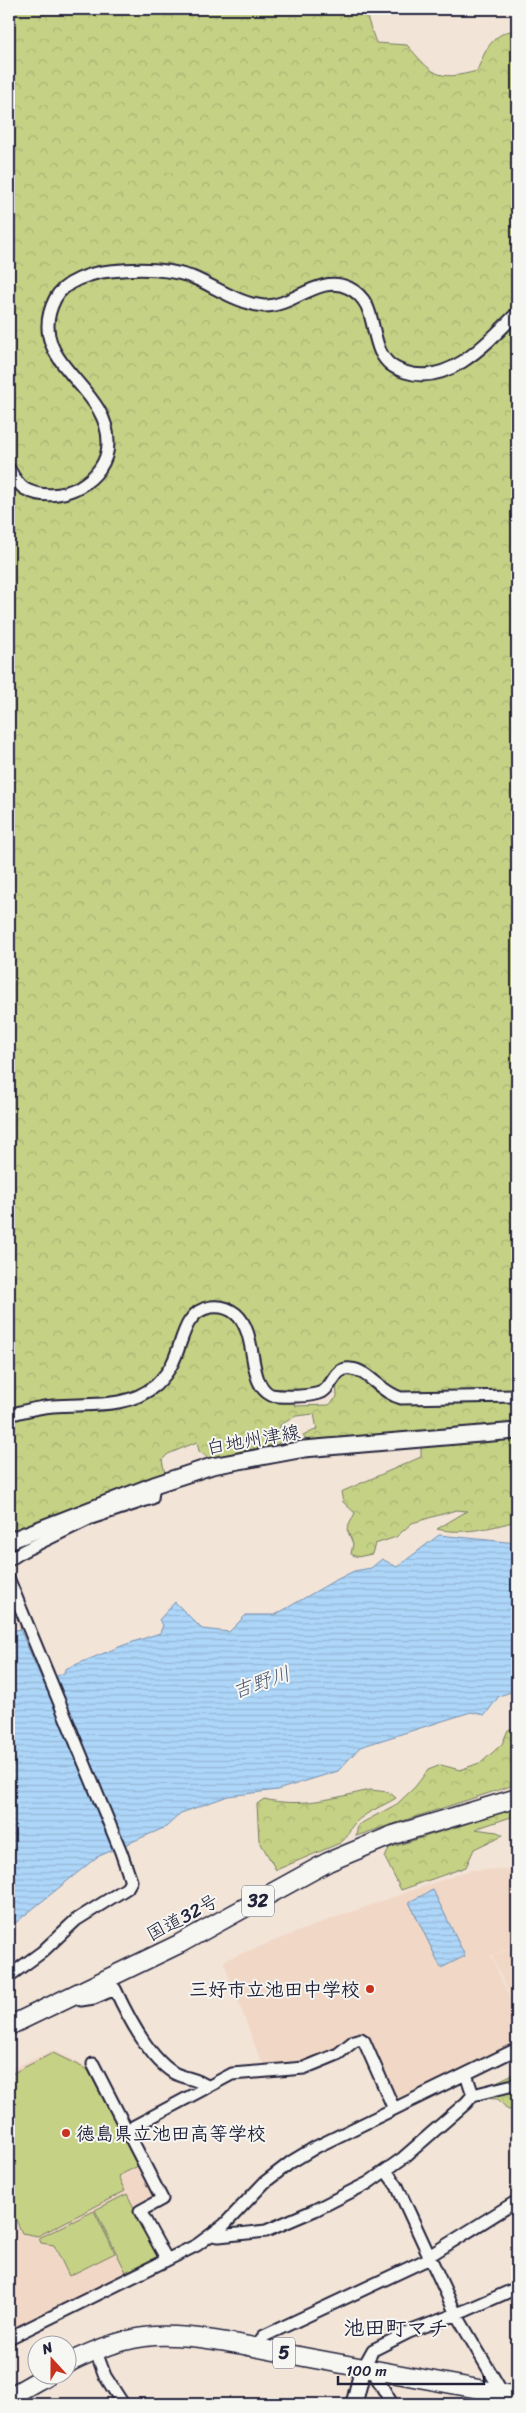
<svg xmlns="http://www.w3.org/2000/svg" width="526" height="2413" viewBox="0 0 526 2413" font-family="Sriracha,'Klee One',sans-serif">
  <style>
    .built { fill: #f1d7c6 }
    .forest { fill: url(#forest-crowns); stroke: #747a60; fill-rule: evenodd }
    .garden { fill: #c5d285; stroke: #747a60 }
    .water { fill: url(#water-rules); stroke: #758eac }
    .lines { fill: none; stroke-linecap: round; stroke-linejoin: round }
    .minor-casing { stroke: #22223b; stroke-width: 15 }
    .secondary-casing { stroke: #22223b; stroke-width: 19 }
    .primary-casing { stroke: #22223b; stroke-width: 21 }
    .trunk-casing { stroke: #22223b; stroke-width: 21 }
    .minor { stroke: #f6f6f2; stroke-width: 11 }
    .secondary { stroke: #f6f6f2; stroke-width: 15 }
    .primary { stroke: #f6f6f2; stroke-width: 18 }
    .trunk { stroke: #f6f6f2; stroke-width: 18 }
    .poi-dot { fill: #c8321e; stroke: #f6f6f2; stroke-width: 2 }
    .labels { text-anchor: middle; stroke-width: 4; stroke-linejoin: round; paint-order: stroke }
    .shield { fill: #f6f6f2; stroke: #626272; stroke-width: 1 }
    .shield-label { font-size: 18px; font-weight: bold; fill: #22223b }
    .street-label { font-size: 19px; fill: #22223b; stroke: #f6f6f2 }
    .poi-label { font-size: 19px; font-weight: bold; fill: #22223b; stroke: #f6f6f2; text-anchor: end }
    .water-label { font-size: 20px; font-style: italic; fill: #4c5874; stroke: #f6f6f2 }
    .quarter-label { font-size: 21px; font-weight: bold; fill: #22223b; stroke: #f6f6f2 }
  </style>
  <defs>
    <pattern id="forest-crowns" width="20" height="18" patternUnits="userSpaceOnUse" patternTransform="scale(1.25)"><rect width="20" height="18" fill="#c5d285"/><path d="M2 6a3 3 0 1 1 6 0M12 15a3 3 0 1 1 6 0" fill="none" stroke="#a9b474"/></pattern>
    <pattern id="water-rules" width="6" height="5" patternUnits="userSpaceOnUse" patternTransform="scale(1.25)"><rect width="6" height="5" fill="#add6f8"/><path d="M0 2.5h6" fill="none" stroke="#95b7d6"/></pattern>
  </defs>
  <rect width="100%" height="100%" fill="#f3e4d8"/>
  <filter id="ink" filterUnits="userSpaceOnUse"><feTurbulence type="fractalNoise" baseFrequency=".02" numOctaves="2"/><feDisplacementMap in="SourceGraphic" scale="10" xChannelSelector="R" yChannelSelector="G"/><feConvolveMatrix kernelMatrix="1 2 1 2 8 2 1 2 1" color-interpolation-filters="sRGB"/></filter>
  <g filter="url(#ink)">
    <path class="built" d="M506,1869L517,1873V1944L491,1956L517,2014V2045L395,2103L363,2035L311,2062L265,2065L260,2059L224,1963L225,1960L331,1919L470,1870Z
      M517,1945V2011L492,1956Z
      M53,2050L90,2068L157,2196L136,2207L162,2257L9,2334V2070Z"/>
    <path class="forest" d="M9,9H364L376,43L407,45C433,74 436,82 477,71C485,51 492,32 517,30V1488L514,1491L517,1494L516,1521C491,1528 462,1535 437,1529L467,1511L456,1510L412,1523L396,1537L375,1544L372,1554L357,1557L351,1554L353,1544L347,1529L355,1513L343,1502L341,1492L421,1457V1434L306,1440L303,1436L317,1429L314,1414L296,1416L280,1425L279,1433L282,1441L276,1445L208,1458L199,1451L197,1442L168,1454L162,1460L165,1474L9,1533ZM344,1365L336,1380L337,1397L329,1405L296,1406L290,1399L259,1390C273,1391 310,1394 322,1386C332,1379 332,1369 344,1365Z
      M517,1727V1784L356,1836L358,1825L397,1804L415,1787L428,1770L441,1765L460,1770L482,1762L502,1744L508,1730Z
      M370,1790L389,1792L396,1798C382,1807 365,1812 354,1824C348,1830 348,1838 340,1843L276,1870L259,1840L257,1804L264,1799C300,1808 334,1798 370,1790Z
      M517,1808V1815L475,1829L497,1832L503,1835L474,1849L466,1867L401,1890L385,1858L389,1848Z
      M517,2072V2109L508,2110L498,2099L478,2098L488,2086Z"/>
    <path class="garden" d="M53,2053L88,2070L138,2166L118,2176L125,2191L38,2236L22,2233L9,2205V2075Z
      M127,2194L158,2256L126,2272L95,2210Z
      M94,2211L115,2253L69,2276L54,2245L41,2243L39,2238Z"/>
    <path class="water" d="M439,1535L517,1543V1690L499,1696L485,1715L471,1712L360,1747L338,1771L277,1790L228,1796L181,1813L166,1827L97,1857L9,1928V1632L20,1629L43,1682L64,1673L65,1669L124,1645L160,1633L163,1625L159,1620L175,1602L202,1629L229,1632L246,1615H275L332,1582L354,1571L371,1568L382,1559L397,1567Z
      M433,1890L465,1956L441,1968L409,1902Z"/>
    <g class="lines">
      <g class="minor-casing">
        <path id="minor" d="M9,469C13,476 18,485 25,489C58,507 108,481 108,443C109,385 23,362 55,299C64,281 91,273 110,271C136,268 167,268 192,277C214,286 239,304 264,306C293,307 320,273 349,288C375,301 370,328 380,351C386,363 393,368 405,372C449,387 489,341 517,313
          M9,1415C23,1411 38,1407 53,1406C89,1403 126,1410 156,1385C162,1379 168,1372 172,1364C183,1344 183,1311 211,1307C220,1306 229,1308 236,1314C259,1334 246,1383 271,1395C282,1397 312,1397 322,1392C334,1385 334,1367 351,1369C368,1370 381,1393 401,1398L517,1396
          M9,1560L23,1551L91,1518L152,1498L154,1485
          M9,1580L121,1852L131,1881L127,1888L76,1920L42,1952L9,1976
          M76,1992L81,2000L94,1998L115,1989C127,2015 149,2058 174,2073C183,2078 199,2079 206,2086
          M93,2064L162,2199L140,2211L167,2260
          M473,2095L517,2084
          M127,2130L232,2074L304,2068L338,2054L354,2041L361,2039L364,2041L394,2109
          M386,2171L397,2186L456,2314L509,2404
          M213,2235L219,2236L266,2231L315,2210L368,2183L403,2158L466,2103L473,2095L466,2074
          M429,2256L517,2201
          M9,2338L197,2245L224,2225L265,2182L291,2162L316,2147L517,2049
          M259,2348L260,2341L264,2336L430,2258
          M95,2349L105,2376L123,2404
          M363,2368L373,2350L409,2332L467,2310L517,2288
          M376,2371L377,2378L392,2404"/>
      </g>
      <g class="secondary-casing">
        <path id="secondary" d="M9,1541L154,1485L212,1466L304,1449L517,1431
          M354,2404L363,2368"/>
      </g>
      <g class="primary-casing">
        <path id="primary" d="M68,2363C94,2350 124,2338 154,2336C202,2334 257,2348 304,2357C375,2370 446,2383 517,2396
          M9,2397L46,2376"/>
      </g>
      <g class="trunk-casing">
        <path id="trunk" d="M9,2026L179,1944L328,1862L393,1835L517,1798"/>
      </g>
      <use href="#minor" class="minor"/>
      <use href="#secondary" class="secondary"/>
      <use href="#primary" class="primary"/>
      <use href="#trunk" class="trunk"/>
    </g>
  </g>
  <g class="poi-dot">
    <circle cx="370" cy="1989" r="5"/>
    <circle cx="66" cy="2133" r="5"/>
  </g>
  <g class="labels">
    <g class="shield">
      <rect x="242" y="1885.5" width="32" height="31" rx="4"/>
      <rect x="273" y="2337.5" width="22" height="31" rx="4"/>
    </g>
    <g class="shield-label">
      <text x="258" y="1907">32</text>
      <text x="284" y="2359">5</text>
    </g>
    <g class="street-label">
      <text transform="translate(253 1439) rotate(-10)" y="7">白地州津線</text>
      <text transform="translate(182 1917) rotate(-28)" y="7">国道32号</text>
    </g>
    <g class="poi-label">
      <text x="360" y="1996">三好市立池田中学校</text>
      <text x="76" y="2140" text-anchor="start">徳島県立池田高等学校</text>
    </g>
    <g class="water-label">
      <text transform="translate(261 1682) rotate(-19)" y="7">吉野川</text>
    </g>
    <g class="quarter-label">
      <text x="396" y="2335">池田町マチ</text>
    </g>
  </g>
  <rect width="526" height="2413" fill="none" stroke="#f6f6f2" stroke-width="30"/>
  <rect x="15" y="15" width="496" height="2383" fill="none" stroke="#22223b" stroke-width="2" filter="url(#ink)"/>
  <g transform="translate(52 2360) rotate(339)"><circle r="24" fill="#f6f6f2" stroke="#a1a1a9"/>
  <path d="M0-4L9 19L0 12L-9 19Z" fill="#c8321e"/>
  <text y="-8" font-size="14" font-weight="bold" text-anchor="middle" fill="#22223b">N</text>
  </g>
  <path d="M338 2376v8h146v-8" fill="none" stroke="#22223b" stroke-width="2.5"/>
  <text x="346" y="2376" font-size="15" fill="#22223b" stroke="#f6f6f2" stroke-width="4" paint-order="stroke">100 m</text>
</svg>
